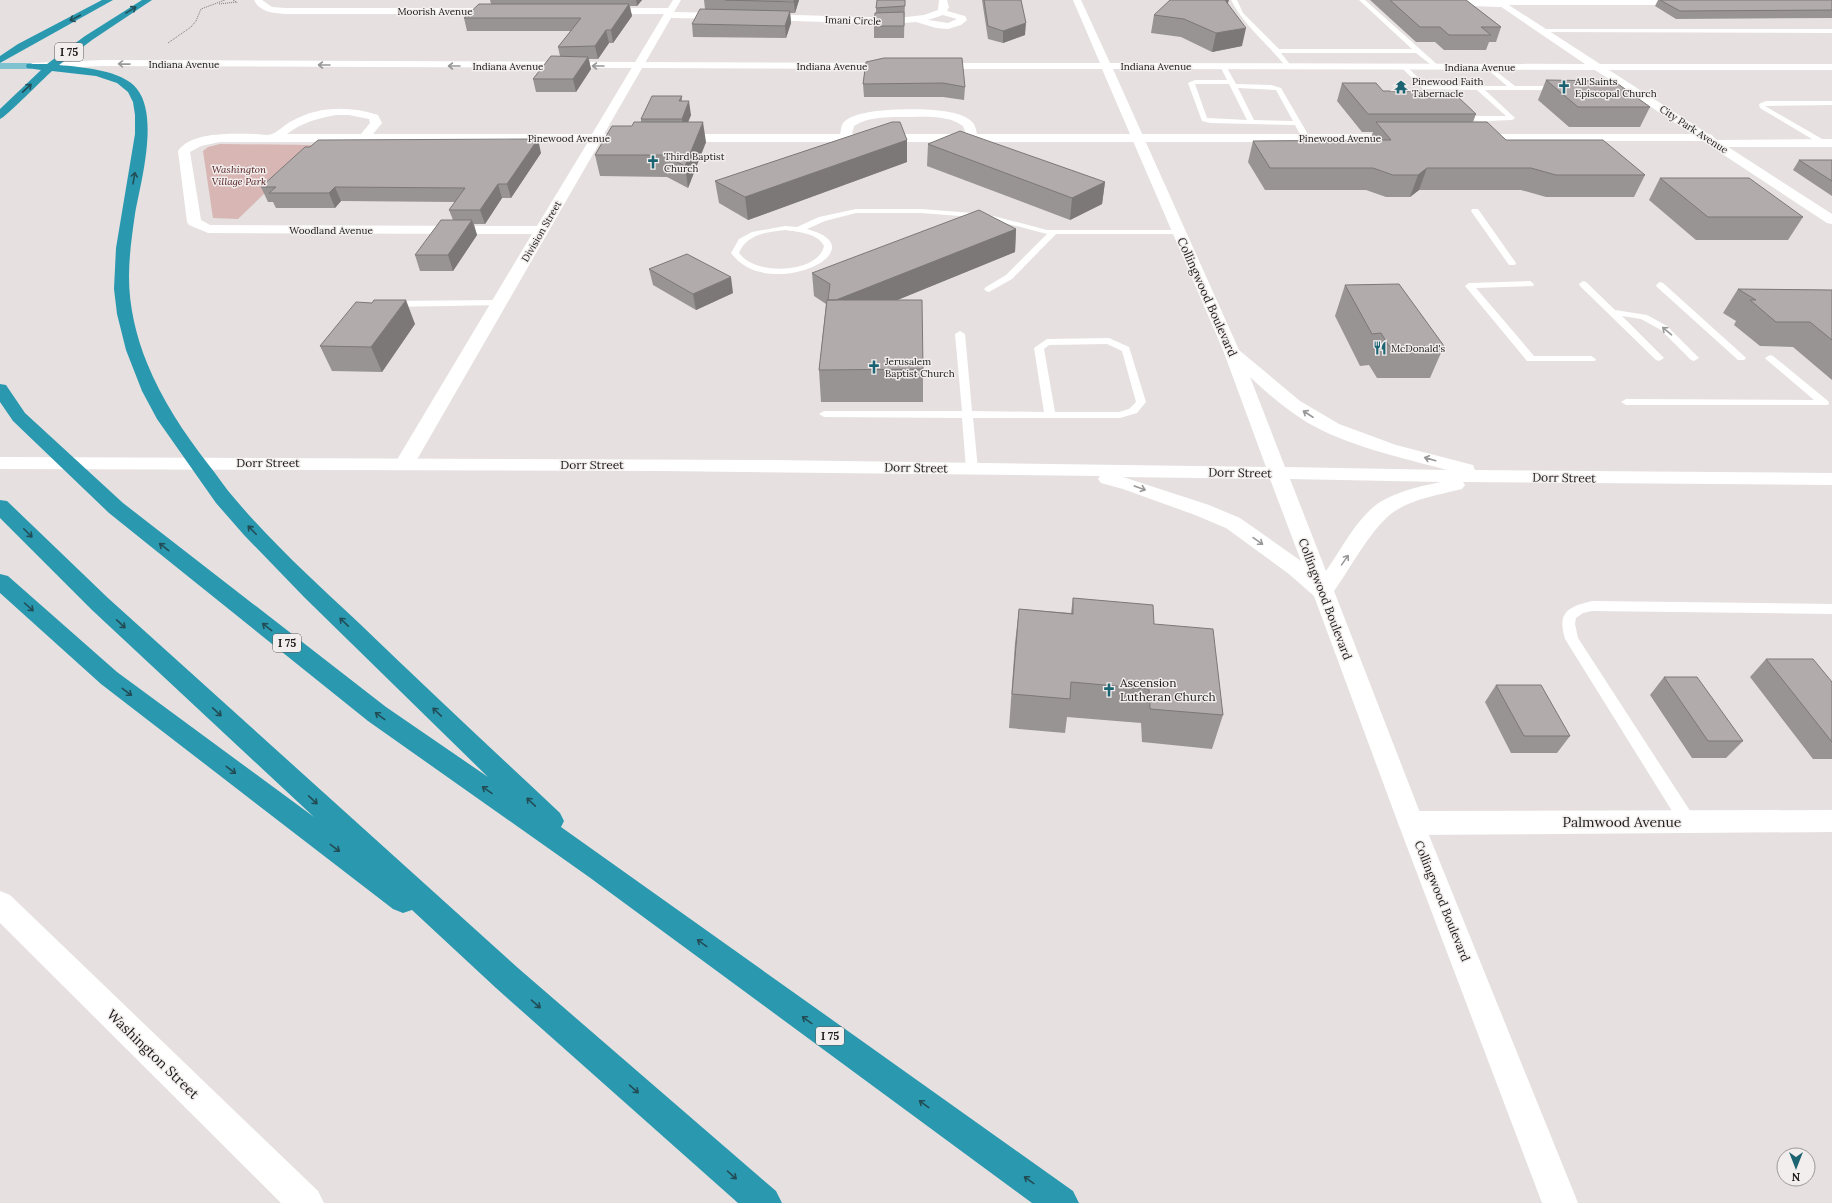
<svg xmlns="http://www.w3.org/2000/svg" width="1832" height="1203" viewBox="0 0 1832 1203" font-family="Lora,serif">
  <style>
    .green { fill: #d7b6b4 }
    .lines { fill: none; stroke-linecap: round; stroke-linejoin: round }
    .path { stroke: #7b7777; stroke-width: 1; stroke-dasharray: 1 1; stroke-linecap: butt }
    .lane { fill: #fff; fill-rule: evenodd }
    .street { fill: #fff; fill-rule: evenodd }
    .secondary { fill: #fff; fill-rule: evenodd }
    .primary { fill: #7fc2d0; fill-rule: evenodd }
    .highway { fill: #2a99b0; fill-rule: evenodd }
    .wall { fill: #989493 }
    .shaded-wall { fill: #7c7878 }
    .building { fill: #b1acab; stroke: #7c7878 }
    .oneway { stroke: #224d56 }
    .oneway2 { stroke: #999898 }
    .labels { text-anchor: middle; stroke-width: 3; stroke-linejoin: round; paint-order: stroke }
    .far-street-label { font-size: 10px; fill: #1c1a1a; stroke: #f3eeee }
    .far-poi-label { font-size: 10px; fill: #1c1a1a; stroke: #f3eeee; text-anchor: start }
    .far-park-label { font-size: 10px; font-style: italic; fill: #511a1b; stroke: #f3eeee }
    .shield { fill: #f3eeee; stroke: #5c5a5a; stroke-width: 1 }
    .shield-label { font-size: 11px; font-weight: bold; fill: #1c1a1a }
    .street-label { font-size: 12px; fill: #1c1a1a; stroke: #f3eeee }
    .poi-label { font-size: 12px; fill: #1c1a1a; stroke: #f3eeee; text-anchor: start }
    .near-street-label { font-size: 14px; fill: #1c1a1a; stroke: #f3eeee }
  </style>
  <rect width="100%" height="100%" fill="#e6e1e0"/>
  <path class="green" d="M220,144L315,145L238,219L213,218L203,151L208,147Z"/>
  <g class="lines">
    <path class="path" d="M233,0L238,3
      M219,4L236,2
      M168,43L191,27L196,21L201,9L225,0"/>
    <path class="lane" d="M1231,0H1237L1243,13L1279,49H1412L1359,0H1365L1440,67L1435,68L1416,53H1281L1292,67L1287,68C1269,45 1244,26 1231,0Z
      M1541,29H1832V33L1539,32L1538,31Z
      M1223,64L1226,66L1236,84L1271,85L1281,88L1310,138L1309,140H1303L1295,125L1210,123L1202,121L1188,83L1195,80H1227L1220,66ZM1195,84H1229L1247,120L1207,118ZM1238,88L1276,90L1293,121L1254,120Z
      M1488,65L1515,86H1560L1563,88L1560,90H1485L1515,118L1512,120C1494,120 1468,126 1456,111L1457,110H1461L1471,116H1506L1477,90L1423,89L1401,67L1406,66L1427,86H1507L1486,68V66Z
      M1766,101H1832V105L1765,106L1829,143L1822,145L1760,108L1759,104Z
      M856,209H921L986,214L1047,230H1178L1182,232L1178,234H1056L1012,279L989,292L986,291L984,289L986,287L1006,275L1047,234L986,218L921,213H856L825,221L807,229C882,249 768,304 731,253L739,239L752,232L785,226L797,227L819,217ZM785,230C798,232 818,233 824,246C819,270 773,273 754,264C748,262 743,258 739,253C747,234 767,232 785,230Z
      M1472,209H1478L1516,263L1515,265H1509L1471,211Z
      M1530,281L1534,284L1533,286L1476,288L1534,356H1591L1596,359L1595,361H1527L1465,286L1469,283Z
      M1583,281L1586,282L1615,310L1647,315L1667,326L1699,358L1694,361L1691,360L1661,330L1641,319L1622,316L1664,358L1659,361L1656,360L1580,286L1579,284Z
      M1660,282L1663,283L1744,356L1746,358L1744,360H1738L1657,287L1656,285Z
      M499,300L502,301L504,303L502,305L390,307L385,304L390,301Z
      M960,331L965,334L972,411L1044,412L1034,348L1047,339L1109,338L1129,347L1146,402L1137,413L1120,418H973L978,469L972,472L966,469L962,418L824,417L819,414L824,411H962L955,334ZM1107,344L1122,351L1136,402L1129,409L1119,412H1055L1044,349L1049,345Z
      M1770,355L1773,356L1828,401L1829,403L1828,405H1626L1621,402L1626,399L1814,400L1767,360L1765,358Z
      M1592,601L1832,604V614L1592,611L1583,613L1576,618L1575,624L1578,638L1694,817L1696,822L1694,827L1688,829L1682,827L1565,639C1557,612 1568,607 1592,601Z"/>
    <path class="street" d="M254,0H262L272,7L285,8H501L506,11L501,14H285C272,13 260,12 254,0Z
      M673,0H681L674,12L726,13L731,16L726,19L671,18L604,134H635L641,138L635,142H600L415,463L412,467L405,469L398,467L395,463L532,234L208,233L189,225L187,222L178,151C192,131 234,134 256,134C261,134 267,136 272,134C278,132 285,124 292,121C319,106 349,106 378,115L382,123L373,134H592L664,14H601L596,11L601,8H668ZM336,115H349L369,119L370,123L361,134H287C301,123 318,118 336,115ZM220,142H588L537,226L210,225L201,220L190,152L201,146Z
      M939,0H947L949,7L947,11L965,16L967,20L961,25L948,29L936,28L916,22L888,24L761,20L756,17L761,14L897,18L924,15L938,10ZM943,15L957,19L948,23L928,20Z
      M1380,0H1690L1692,2L1687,5H1504L1500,7L1384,3Z
      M888,110C907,109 957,107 971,121C975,124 976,129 977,134H1401L1407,138L1401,142H676L670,138L676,134H840C841,131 841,128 842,125C848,113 876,111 888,110ZM901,117C920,117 948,114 963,126L966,134H852L854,126C868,117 885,117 901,117Z
      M1474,134H1708L1712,135L1714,138L1713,140L1832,139V147H1715L1711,146L1709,143L1710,141H1470L1468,138L1470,135Z
      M1832,810V832L1411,835L1402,831L1398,823L1402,815L1411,811Z
      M0,891L10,895L318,1191L324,1203H281L0,923Z"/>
    <path class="secondary" d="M1073,0H1081L1110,63L1585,64L1491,0H1501L1600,64H1832V70H1609L1832,214V224L1827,223L1595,70L1113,69L1239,350L1300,401L1339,424L1396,445L1473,465L1475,470L1832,473V485L1463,482L1465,485L1462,489C1439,495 1415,498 1395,511C1373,525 1350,569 1334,591L1424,823L1578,1203H1542L1398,823L1314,596L1289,574L1226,528L1195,515L1123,489L1101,483L1098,479L1100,476L663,471L0,469V457L773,460L1266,467L1223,350L1102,69H932L927,66L932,63H1100ZM1250,377C1268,394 1287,410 1308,423C1351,447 1400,457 1447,470L1285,467ZM1123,477L1270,479L1301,561L1240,518L1209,505ZM1290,479L1441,482C1417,487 1388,493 1370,510C1352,527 1340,551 1326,571Z
      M103,60L896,63L901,66L896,69L103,66L31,69L26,66L31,63Z"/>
    <path class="primary" d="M0,63H31L36,66L31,69H0Z"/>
    <path class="highway" d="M102,0H113L0,63V56L18,44Z
      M142,0H152L92,40L59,65C81,67 123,70 137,89C159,117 141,181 135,214C132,235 129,256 129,277C129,306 136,336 147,363C162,400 184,433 208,464C217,475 225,488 235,499C273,544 317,584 360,624C426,688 493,750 560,813L564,821L561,827L1073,1191L1079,1203H1032L589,877L368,721L109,513L13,421L0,402V384L6,385L25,413L123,503L386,707L488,777L304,597L244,535L216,503L157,419L142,391L126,350L117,314L114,289L116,248L135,134V115L133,102L128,92L117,83L96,76L52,71C44,78 5,118 0,119V109L41,70L27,68L26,66L27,64H47L85,36Z
      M0,500L7,501L108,598L518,968L776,1191L782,1203H738L496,988L412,910L403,913L393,909L101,684L0,593V574L8,576L117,672L314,817L92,610L0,518Z"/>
  </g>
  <path class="wall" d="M490,0H642L637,6H630L632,16L613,43H609L598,59H589L591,69L576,92H536L533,79L560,56L558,47L571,31H467L464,18L491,4Z
    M704,0H799L795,13H790L791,23L786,38L693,37L692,24L705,9Z
    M905,0L904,38H874V26L876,13V8Z
    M982,0H1021L1025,35L1003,43L988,39Z
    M1370,0H1466L1501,27L1496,42H1489L1486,50H1444L1435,42H1416Z
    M1658,0H1832V18L1676,19L1655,6Z
    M1228,3L1242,46L1212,52L1181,37L1151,33L1154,15Z
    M866,62L965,87L964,100L943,97H864L863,84Z
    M1546,80L1650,107L1640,127H1569L1538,100Z
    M1342,83L1383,91L1426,96L1476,114L1473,122L1506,140L1645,175L1634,197H1546L1521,190H1419L1410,197H1386L1366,190H1265L1248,162L1253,141L1370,140L1373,132H1362L1337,101Z
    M682,96V101L691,115L688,122L706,142L688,188L667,177L600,176L595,155L632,126L641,122V119Z
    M907,140V162L748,220L719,203L715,181Z
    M928,144L1105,182L1102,204L1070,220L927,166Z
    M541,153L511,198H502L485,224H474L477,235L453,271H420L415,255L453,220L449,210L455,202L341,201L335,208H276L273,202H268L261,187Z
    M1799,160H1832V196L1793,170Z
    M1660,178L1803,217L1788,240H1696L1649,200Z
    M1016,229L1015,252L897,300L923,369V402H821L819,370L826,304L814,296L812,273Z
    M649,269L733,293L696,310L653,285Z
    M1345,285L1444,346L1430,378H1377L1369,365L1360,366L1335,316Z
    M1738,289L1832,290V380L1793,347L1760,346L1734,325L1736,321L1723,313Z
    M415,324L382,372L332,371L320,346Z
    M1073,598L1154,624L1223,715L1212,749L1142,742L1141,723L1067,717L1065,733L1009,728L1015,643L1019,609L1071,613Z
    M1766,659L1832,682V759H1813L1750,677Z
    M1664,677L1743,741L1726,758H1692L1650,695Z
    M1496,685L1570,736L1557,753H1511L1485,702Z"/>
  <path class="shaded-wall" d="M636,0H642L637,6Z
    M794,0H799L795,13L794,2Z
    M1221,0H1229L1228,3L1219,13Z
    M629,4L632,16L613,43L611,30Z
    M790,11L791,23L786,38L785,26Z
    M1026,23L1025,35L1003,43V31Z
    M1246,28L1242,46L1212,52L1216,33Z
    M606,30L609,43L598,59L595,46Z
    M588,57L591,69L576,92L573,79Z
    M689,101L691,115L684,132L682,119Z
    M703,122L706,142L688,188L685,166Z
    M538,139L541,153L511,198L507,184Z
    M907,140V162L748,220L745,197Z
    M1427,168L1419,190L1410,197L1418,175Z
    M1105,182L1102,204L1070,220L1072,198Z
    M498,184L502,198L485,224L480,210Z
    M335,187L341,201L335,208L329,193Z
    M472,220L477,235L453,271L448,255Z
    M1016,229L1015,252L829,328L828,303Z
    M731,277L733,293L696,310L693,294Z
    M406,300L415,324L382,372L371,347Z"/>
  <path class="building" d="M725,0H794V2Z
    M877,0H905V6L876,8Z
    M984,0H1021L1026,23L1003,31L988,26Z
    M1170,0H1225L1246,28L1216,33L1184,19L1154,15Z
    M1390,0H1466L1501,27H1481L1491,35H1449L1440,27H1420Z
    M1660,0H1832V10L1680,11Z
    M479,4H629L611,30H606L595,46L558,47L581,18H464Z
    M700,9L790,11L785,26L692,24Z
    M904,12V26H874L875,13Z
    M551,56L588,57L573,79H533Z
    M884,58H962L965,87L943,83L863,84L866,62Z
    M1546,80L1614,81L1650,107H1578Z
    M1342,83H1376L1383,91H1421L1426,96H1457L1476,114H1368Z
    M652,96H682L679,101H689L682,119H641Z
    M634,122H703L685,166L663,155H595L612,126H632Z
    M892,122H900L907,140L745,197L715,181Z
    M1376,122H1487L1506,140H1603L1645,175H1556L1531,168H1427L1418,175H1393L1373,168H1270L1253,141L1391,140Z
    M960,131L1105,182L1072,198L928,144Z
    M538,139L507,184H498L480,210H449L465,188L335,187L329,193H269L276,187H261L305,147H310L318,140Z
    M1799,160H1832V181Z
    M1660,178H1749L1803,217H1708Z
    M979,210L1016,229L836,300H828L830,284L812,273Z
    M441,220H472L448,255H415Z
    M687,254L731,277L693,294L649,269Z
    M1399,284L1444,346H1389L1381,333L1372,334L1345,285Z
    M1738,289L1832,290V340L1810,322H1776L1750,300H1756Z
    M374,300H406L371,347L320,346L356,302L372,303Z
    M827,300H922L923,369L819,370Z
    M1073,598L1153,605L1154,624L1213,629L1223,715L1150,709L1149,689L1071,682L1070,699L1012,694L1019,609L1073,614Z
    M1766,659H1813L1832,682V742Z
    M1664,677H1697L1743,741H1708Z
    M1496,685H1541L1570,736H1524Z"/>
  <defs><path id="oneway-shaft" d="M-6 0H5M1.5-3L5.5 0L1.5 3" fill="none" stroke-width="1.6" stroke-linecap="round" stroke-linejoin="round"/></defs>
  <g class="oneway">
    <use href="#oneway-shaft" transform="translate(131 10) rotate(-31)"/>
    <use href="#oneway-shaft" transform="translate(75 18) rotate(152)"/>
    <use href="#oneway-shaft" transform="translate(27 88) rotate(-43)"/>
    <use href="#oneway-shaft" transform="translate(134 178) rotate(-80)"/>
    <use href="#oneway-shaft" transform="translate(252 530) rotate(-134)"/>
    <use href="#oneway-shaft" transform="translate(28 533) rotate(45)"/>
    <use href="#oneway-shaft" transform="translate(164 547) rotate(-142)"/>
    <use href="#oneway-shaft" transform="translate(29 607) rotate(42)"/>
    <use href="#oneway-shaft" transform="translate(344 622) rotate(-136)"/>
    <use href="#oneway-shaft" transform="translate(121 624) rotate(43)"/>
    <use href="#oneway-shaft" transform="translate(267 627) rotate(-142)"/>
    <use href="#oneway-shaft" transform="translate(127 692) rotate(37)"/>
    <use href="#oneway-shaft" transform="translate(217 712) rotate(43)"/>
    <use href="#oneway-shaft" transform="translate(437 712) rotate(-136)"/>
    <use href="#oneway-shaft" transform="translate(380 716) rotate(-144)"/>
    <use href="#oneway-shaft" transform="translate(231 770) rotate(37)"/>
    <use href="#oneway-shaft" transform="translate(487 790) rotate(-145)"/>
    <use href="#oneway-shaft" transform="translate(313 800) rotate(43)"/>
    <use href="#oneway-shaft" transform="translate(531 802) rotate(-136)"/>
    <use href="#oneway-shaft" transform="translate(335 848) rotate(37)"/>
    <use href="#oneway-shaft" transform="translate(702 943) rotate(-144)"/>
    <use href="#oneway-shaft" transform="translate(536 1004) rotate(41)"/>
    <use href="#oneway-shaft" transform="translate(807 1020) rotate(-144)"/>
    <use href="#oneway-shaft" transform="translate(634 1089) rotate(41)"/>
    <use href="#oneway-shaft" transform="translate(924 1104) rotate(-144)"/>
    <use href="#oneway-shaft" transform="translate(732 1175) rotate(41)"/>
    <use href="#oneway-shaft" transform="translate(1029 1180) rotate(-144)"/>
  </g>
  <g class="oneway2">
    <use href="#oneway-shaft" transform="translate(124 64) rotate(-179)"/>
    <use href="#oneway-shaft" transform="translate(324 65) rotate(-180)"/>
    <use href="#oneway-shaft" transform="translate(454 66) rotate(-180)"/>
    <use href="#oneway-shaft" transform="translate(598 66) rotate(-180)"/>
    <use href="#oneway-shaft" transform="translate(1667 331) rotate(-140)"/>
    <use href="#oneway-shaft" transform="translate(1308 414) rotate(-147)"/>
    <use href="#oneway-shaft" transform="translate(1430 459) rotate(-164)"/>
    <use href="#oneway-shaft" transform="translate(1140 488) rotate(20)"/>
    <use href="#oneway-shaft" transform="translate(1258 541) rotate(35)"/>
    <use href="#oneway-shaft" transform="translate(1345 560) rotate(-55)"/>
  </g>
  <defs>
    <g id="temple-bare" transform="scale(1.08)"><path d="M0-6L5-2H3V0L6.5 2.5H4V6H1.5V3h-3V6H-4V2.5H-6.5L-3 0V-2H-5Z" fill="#1d6473" stroke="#f3eeee" stroke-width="2.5" paint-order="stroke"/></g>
    <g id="church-bare" transform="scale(1.08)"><path d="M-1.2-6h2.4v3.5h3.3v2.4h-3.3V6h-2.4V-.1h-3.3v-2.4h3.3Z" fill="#1d6473" stroke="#f3eeee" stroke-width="2.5" paint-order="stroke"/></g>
    <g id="restaurant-bare" transform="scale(1.08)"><path d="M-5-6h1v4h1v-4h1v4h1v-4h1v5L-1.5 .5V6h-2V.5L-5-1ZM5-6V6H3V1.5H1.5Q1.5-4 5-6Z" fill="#1d6473" stroke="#f3eeee" stroke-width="2.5" paint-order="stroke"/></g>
  </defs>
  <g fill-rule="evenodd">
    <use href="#temple-bare" x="1401" y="87"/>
    <use href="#church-bare" x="1564" y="87"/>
    <use href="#church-bare" x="653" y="162"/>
    <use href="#restaurant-bare" x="1380" y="348"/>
    <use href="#church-bare" x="874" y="367"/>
    <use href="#church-bare" x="1109" y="690"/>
  </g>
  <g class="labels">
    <g class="far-street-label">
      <text x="435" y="15">Moorish Avenue</text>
      <text transform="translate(853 20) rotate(2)" y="4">Imani Circle</text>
      <text x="184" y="68">Indiana Avenue</text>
      <text x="508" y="70">Indiana Avenue</text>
      <text x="832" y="70">Indiana Avenue</text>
      <text x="1156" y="70">Indiana Avenue</text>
      <text x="1480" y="71">Indiana Avenue</text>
      <text transform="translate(1694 129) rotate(33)" y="4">City Park Avenue</text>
      <text x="569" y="142">Pinewood Avenue</text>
      <text x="1340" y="142">Pinewood Avenue</text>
      <text x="331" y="234">Woodland Avenue</text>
      <text transform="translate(541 231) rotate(-60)" y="4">Division Street</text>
    </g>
    <g class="far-poi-label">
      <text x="1412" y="85">Pinewood Faith<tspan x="1412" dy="12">Tabernacle</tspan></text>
      <text x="1575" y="85">All Saints<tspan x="1575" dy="12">Episcopal Church</tspan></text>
      <text x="664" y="160">Third Baptist<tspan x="664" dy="12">Church</tspan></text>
      <text x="1391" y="352">McDonald's</text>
      <text x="885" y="365">Jerusalem<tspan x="885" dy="12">Baptist Church</tspan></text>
    </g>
    <g class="far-park-label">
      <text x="239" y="173">Washington<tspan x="239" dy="12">Village Park</tspan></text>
    </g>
    <g class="shield">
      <rect x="55" y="43" width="28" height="18" rx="3"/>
      <rect x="273" y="634" width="28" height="18" rx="3"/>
      <rect x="816" y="1027" width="28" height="18" rx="3"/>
    </g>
    <g class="shield-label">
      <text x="69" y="56">I 75</text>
      <text x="287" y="647">I 75</text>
      <text x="830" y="1040">I 75</text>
    </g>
    <g class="street-label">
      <text transform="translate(1207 297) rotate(66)" y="4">Collingwood Boulevard</text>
      <text x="268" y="467">Dorr Street</text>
      <text x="592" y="469">Dorr Street</text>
      <text transform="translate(916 468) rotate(1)" y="4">Dorr Street</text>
      <text transform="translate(1240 473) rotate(1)" y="4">Dorr Street</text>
      <text transform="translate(1564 478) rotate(1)" y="4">Dorr Street</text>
      <text transform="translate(1325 599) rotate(69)" y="4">Collingwood Boulevard</text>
      <text transform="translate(1442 901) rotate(68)" y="4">Collingwood Boulevard</text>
    </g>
    <g class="poi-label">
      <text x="1120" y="687">Ascension<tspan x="1120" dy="14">Lutheran Church</tspan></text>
    </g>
    <g class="near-street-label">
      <text x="1622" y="827">Palmwood Avenue</text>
      <text transform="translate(153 1054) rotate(44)" y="5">Washington Street</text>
    </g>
  </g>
  <g transform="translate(1796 1167) rotate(180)"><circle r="19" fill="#f3eeee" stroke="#9d9999"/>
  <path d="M0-3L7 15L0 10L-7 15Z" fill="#1d6473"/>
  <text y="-6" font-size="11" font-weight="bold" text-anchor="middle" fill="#1c1a1a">N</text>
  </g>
</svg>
